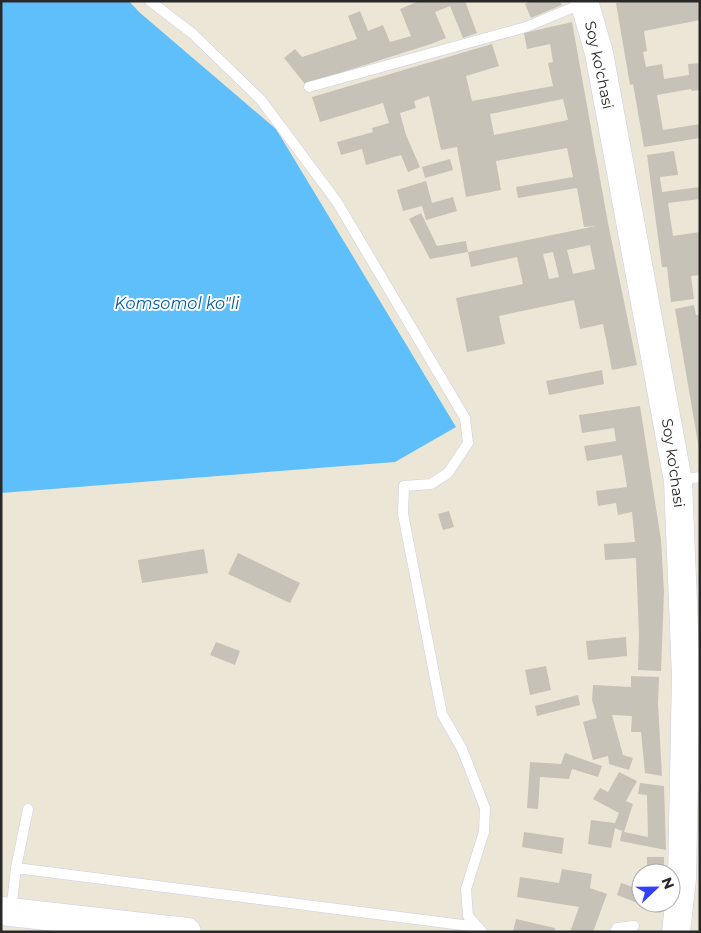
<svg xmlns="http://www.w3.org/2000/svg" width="701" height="933" viewBox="0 0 701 933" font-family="Montserrat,sans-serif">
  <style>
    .water { fill: #5ebffb }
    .building { fill: #c7c2b8; fill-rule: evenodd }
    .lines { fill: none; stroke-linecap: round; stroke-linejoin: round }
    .service-casing { stroke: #cdcee3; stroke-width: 11 }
    .secondary-casing { stroke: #cdcee3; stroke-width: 29 }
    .service { stroke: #fff; stroke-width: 10 }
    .secondary { stroke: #fff; stroke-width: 28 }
    .labels { text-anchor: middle; stroke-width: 4; stroke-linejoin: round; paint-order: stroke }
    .street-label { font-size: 15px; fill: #282828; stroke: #fff }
    .water-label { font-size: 16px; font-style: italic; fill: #0059a4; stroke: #fff }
  </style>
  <rect width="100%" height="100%" fill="#ece6d7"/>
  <path class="water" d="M1,1H129L139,12L276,129L456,427L395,462L1,493Z"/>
  <path class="building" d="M419,1H465L477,33L463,38L450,6L435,12L446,38L431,44L305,84L284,58L295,49L302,57L357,39L348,16L360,11L368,31L383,25L390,42L411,36L400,9Z
    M531,1H560L562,5L531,18L525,4Z
    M629,1H700V20L644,31L647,51L643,52L646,67L662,64L664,79L689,75L688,64L700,63V90L692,91L691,89L657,95L663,130L700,124V138L644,147L633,84L630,85L616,3Z
    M572,22L608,223L637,365L612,370L603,324L580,329L574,300L499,316L505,344L467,352L456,298L523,284L517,257L471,267L468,252L430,259L409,219L421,213L437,246L466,241L468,252L596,226L584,227L577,188L518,198L516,187L573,177L567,148L496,161L501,190L466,197L457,147L441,150L429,96L414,101L416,108L400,113L406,135L420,167L408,172L401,155L366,165L362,149L341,155L337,142L373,132L372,128L389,123L383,103L320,122L312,97L492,44L499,66L466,76L472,101L553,86L548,63L553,62L550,44L527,49L524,33ZM563,99L568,120L494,135L490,114ZM590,245L595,269L573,274L567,250ZM553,252L559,277L549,279L543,254Z
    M674,151L678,175L660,177L662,192L700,187V199L668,203L673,236L700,232V275L691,276L694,299L671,302L667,267H662L647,155Z
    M450,159L453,170L425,178L422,167Z
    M426,181L432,203L453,197L457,211L426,220L422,206L403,211L397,190Z
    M694,305L696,315H700L699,449L675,309Z
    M602,370L604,384L549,395L546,381Z
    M640,406L661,540L664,592L661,671L638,670L639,635L636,558L605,560L604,544L635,542L632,512L618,515L616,503L598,506L596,491L627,487L622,455L587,461L584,446L616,441L614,428L582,433L579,415Z
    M449,511L454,527L443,530L438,514Z
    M204,549L208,573L142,583L138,560Z
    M238,553L300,583L290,603L228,574Z
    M626,637L627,656L588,660L586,641Z
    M216,642L240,651L235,665L210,655Z
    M546,666L551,690L530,695L525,670Z
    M631,676L659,677L658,703L662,776L645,773L641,732H631L632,716L612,715L623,755L633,758L629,770L609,764L608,756L593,760L583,722L597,718L592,700L593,685L631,687Z
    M578,695L580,705L537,716L535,706Z
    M565,753L602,766L598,777L572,769L569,779L540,777L538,809L527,808L530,762L561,764Z
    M619,772L637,781L626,801L633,804L624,832L648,837L647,795L638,794L640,783L664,786L666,850L620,841L622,831L615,828L611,848L588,844L591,820L615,823L619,813L593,799L600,788L608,792Z
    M524,832L564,838L562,854L522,847Z
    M647,857H664V873H647Z
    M562,869L592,874L590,888L607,894L593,932H570L579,907L517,897L520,877L559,883Z
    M621,883L641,890L640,904L617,895Z
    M516,919L555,928V932H513Z"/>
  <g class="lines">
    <g class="service-casing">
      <path id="service" d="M150,1L193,34L261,100L337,202L465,418L468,443L448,473L431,484L404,486L403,514L442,714L462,749L485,808L484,832L466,889L468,916L482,932
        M309,87L526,27L584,3
        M679,480L700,477
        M16,868L478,927
        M11,912L16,868L28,809
        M615,932L617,928L634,926"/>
    </g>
    <g class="secondary-casing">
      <path id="secondary" d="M584,1L599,53L678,481L686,676L682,879L676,932
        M1,911L187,932"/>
    </g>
    <use href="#service" class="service"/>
    <use href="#secondary" class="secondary"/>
  </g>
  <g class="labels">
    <g class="street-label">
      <text transform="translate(599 65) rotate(78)" y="5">Soy ko'chasi</text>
      <text transform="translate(673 463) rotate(82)" y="5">Soy ko'chasi</text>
    </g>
    <g class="water-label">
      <text x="177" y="309">Komsomol ko"li</text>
    </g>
  </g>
  <rect width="701" height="933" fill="none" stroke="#282828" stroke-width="5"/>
  <g transform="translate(656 888) rotate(68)"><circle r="24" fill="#ffffff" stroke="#a9a9a9"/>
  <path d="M0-4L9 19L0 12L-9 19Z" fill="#3240ff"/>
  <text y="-8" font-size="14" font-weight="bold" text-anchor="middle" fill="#282828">N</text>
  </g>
</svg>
